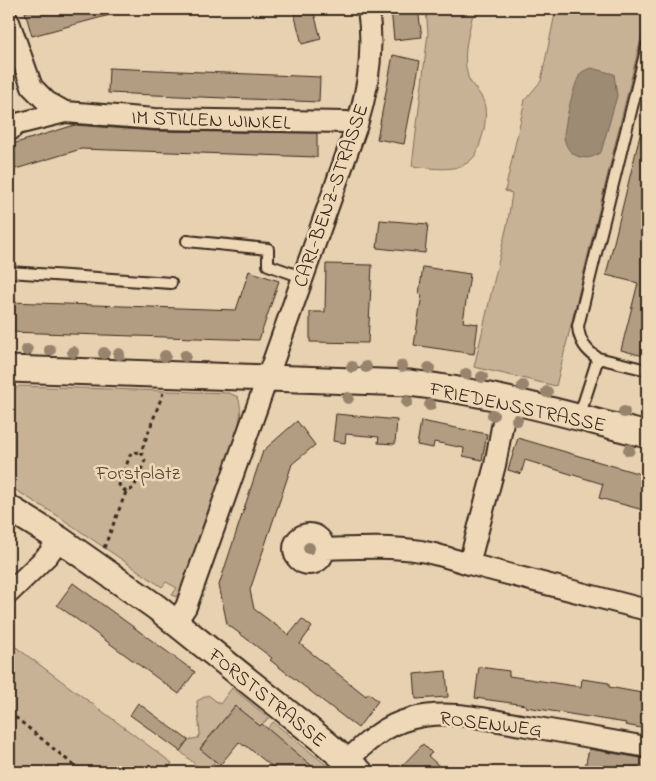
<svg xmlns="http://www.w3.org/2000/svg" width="656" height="781" viewBox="0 0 656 781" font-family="'Indie Flower',sans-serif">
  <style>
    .green { fill: #c7b296; stroke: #816e5a }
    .water { fill: #9d8b73; stroke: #766451 }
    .building { fill: #b29d83; stroke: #3b2a1e }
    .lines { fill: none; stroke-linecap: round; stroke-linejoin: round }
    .service-casing { stroke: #3b2a1e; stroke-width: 14 }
    .minor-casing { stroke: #3b2a1e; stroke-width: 24 }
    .tertiary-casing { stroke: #3b2a1e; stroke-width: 29 }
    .path { stroke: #3b2a1e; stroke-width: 3; stroke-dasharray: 4 4; stroke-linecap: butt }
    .service { stroke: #eed8b7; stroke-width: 10 }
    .minor { stroke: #eed8b7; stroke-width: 20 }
    .tertiary { stroke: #eed8b7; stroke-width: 25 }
    .tree { fill: #98846d }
    .labels { text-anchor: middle; stroke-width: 5; stroke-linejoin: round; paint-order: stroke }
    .street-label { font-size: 20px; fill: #3b2a1e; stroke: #eed8b7 }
    .park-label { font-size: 20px; fill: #574536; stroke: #eed8b7 }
  </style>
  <rect width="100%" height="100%" fill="#e7d1b1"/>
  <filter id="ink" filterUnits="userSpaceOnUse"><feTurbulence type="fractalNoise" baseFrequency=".02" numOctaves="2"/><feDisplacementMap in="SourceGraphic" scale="10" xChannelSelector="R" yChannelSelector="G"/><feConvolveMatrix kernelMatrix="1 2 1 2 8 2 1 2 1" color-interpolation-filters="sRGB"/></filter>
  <g filter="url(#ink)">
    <path class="green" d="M426,9H474C470,29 462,52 467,73C469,85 480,91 484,102C487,114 485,129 481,140C480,144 478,150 476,154C463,175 432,168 412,166L428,33Z
      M556,9H647V14L556,386L474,367L508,221L512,193L505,191L525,100L541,81Z
      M19,386L229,393L238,397C244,413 238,426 234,441L237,442L186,582L176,597L172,595L177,588L166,582L162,587L58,516L9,486V392H12Z
      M297 549a12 12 0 1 1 24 0a12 12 0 1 1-24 0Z
      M9,642L172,763L166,772H9Z
      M232,688L269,718L260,726L235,706L200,748L215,761L207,772H204L180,751L188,740L198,738L200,734L197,701L208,695L220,704Z
      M273,722L329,767L325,772H319L267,729Z"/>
    <path class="water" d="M591,68L614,74L617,96L601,152C594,157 589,159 580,157C571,155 565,146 564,137C564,126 574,82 581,73C583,71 588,69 591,68Z"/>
    <path class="building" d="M37,9H116L117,13L32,36L25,12Z
      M293,9H313L321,39L302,44Z
      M391,9H418L422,37L394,40Z
      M393,55L420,61L404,144L377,139Z
      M109,68L320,77L319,102L108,93Z
      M75,125L155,131L317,133V157L81,149L9,171V145Z
      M642,127L647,128V357L621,350L638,283L606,275Z
      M380,220L428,224L425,253L377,248Z
      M326,264L372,265L368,343L310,342V312H325Z
      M423,267L470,274L463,322L478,324L474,354L414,345L422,295L419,294Z
      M249,271L279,281L259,340L9,332V302L236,310Z
      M336,414L397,420L395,444L378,443L379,437L346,434L345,443L333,441Z
      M297,421L315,445L292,464L250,590L254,609L289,635L302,619L312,627L300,644L366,696L368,693L378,701L358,728L270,660L272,658L227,624L219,585L263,451Z
      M421,421L487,434L482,460L463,456L464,448L434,442L433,448L417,445Z
      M518,438L647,476V511L599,498L603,484L525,460L521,474L508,470Z
      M73,583L195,672L179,694L57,605Z
      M479,667L509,671V676L581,687L582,679L609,683V687L647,694V729L625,725L626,723L526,707V705L475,698Z
      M446,671L448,697L416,699L414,674Z
      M138,703L188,740L180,751L130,715Z
      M235,706L260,726L262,724L319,772H279L245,745L244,746L239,742L220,765L200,749Z
      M423,744L432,753L428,756L446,772H396Z
      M589,749L647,759V772H584Z"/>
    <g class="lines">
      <g class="service-casing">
        <path id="service" d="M647,46L578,326C579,341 586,351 598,358L647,370
          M187,241L268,249V265L302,277
          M9,272L171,283
          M579,417L598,358"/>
      </g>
      <g class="minor-casing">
        <path id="minor" d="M9,22L32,87L47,102L65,112L155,119L347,122L357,125
          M9,131L17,124L65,112
          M507,400L495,465L469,564L647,610
          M294 549a15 15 0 1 1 30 0a15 15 0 1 1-30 0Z
          M324,549C356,548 389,546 421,551C437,554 453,559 469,564
          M9,593L48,555L59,539
          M175,623L186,607L357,125C369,87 374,49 368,9
          M347,761C364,744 385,725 410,719C448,708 489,720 527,726C567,733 607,740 647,747"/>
      </g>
      <g class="tertiary-casing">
        <path id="tertiary" d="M9,369L409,383C490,392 568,415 647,435
          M9,508L59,539L156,607L322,740L360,772"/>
      </g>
      <path class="path" d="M126,492L119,485L131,453L141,452
        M104,548L126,492L134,488L145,460L141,452L163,393
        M9,712L82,772"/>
      <use href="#service" class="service"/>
      <use href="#minor" class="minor"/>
      <use href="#tertiary" class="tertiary"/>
    </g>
    <g class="tree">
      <circle cx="27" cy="350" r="6"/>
      <circle cx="50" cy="350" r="6"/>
      <circle cx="73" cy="352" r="6"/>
      <circle cx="104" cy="353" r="6"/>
      <circle cx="119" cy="354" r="6"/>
      <circle cx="165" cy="356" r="6"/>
      <circle cx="185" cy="356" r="6"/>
      <circle cx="402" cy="366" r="6"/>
      <circle cx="352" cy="367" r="6"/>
      <circle cx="366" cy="367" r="6"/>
      <circle cx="429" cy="368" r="6"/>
      <circle cx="466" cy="374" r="6"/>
      <circle cx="482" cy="377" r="6"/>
      <circle cx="523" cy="386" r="6"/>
      <circle cx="547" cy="392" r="6"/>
      <circle cx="348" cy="398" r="6"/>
      <circle cx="407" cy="402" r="6"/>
      <circle cx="430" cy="405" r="6"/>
      <circle cx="624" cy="412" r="6"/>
      <circle cx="493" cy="415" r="6"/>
      <circle cx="517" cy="420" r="6"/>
      <circle cx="629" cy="450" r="6"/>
      <circle cx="309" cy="548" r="6"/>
    </g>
  </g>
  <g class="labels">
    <g class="street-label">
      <text transform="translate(211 119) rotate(2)" y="7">IM STILLEN WINKEL</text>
      <text transform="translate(330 195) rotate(-71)" y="7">CARL-BENZ-STRASSE</text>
      <text transform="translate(518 406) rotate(12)" y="7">FRIEDENSSTRASSE</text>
      <text transform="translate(268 697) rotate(39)" y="7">FORSTSTRASSE</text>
      <text transform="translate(491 723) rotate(7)" y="7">ROSENWEG</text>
    </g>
    <g class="park-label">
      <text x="138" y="479">Forstplatz</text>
    </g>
  </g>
  <rect width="656" height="781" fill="none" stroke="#eed8b7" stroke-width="30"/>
  <rect x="15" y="15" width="626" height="751" fill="none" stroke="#3b2a1e" stroke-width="2" filter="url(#ink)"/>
</svg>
